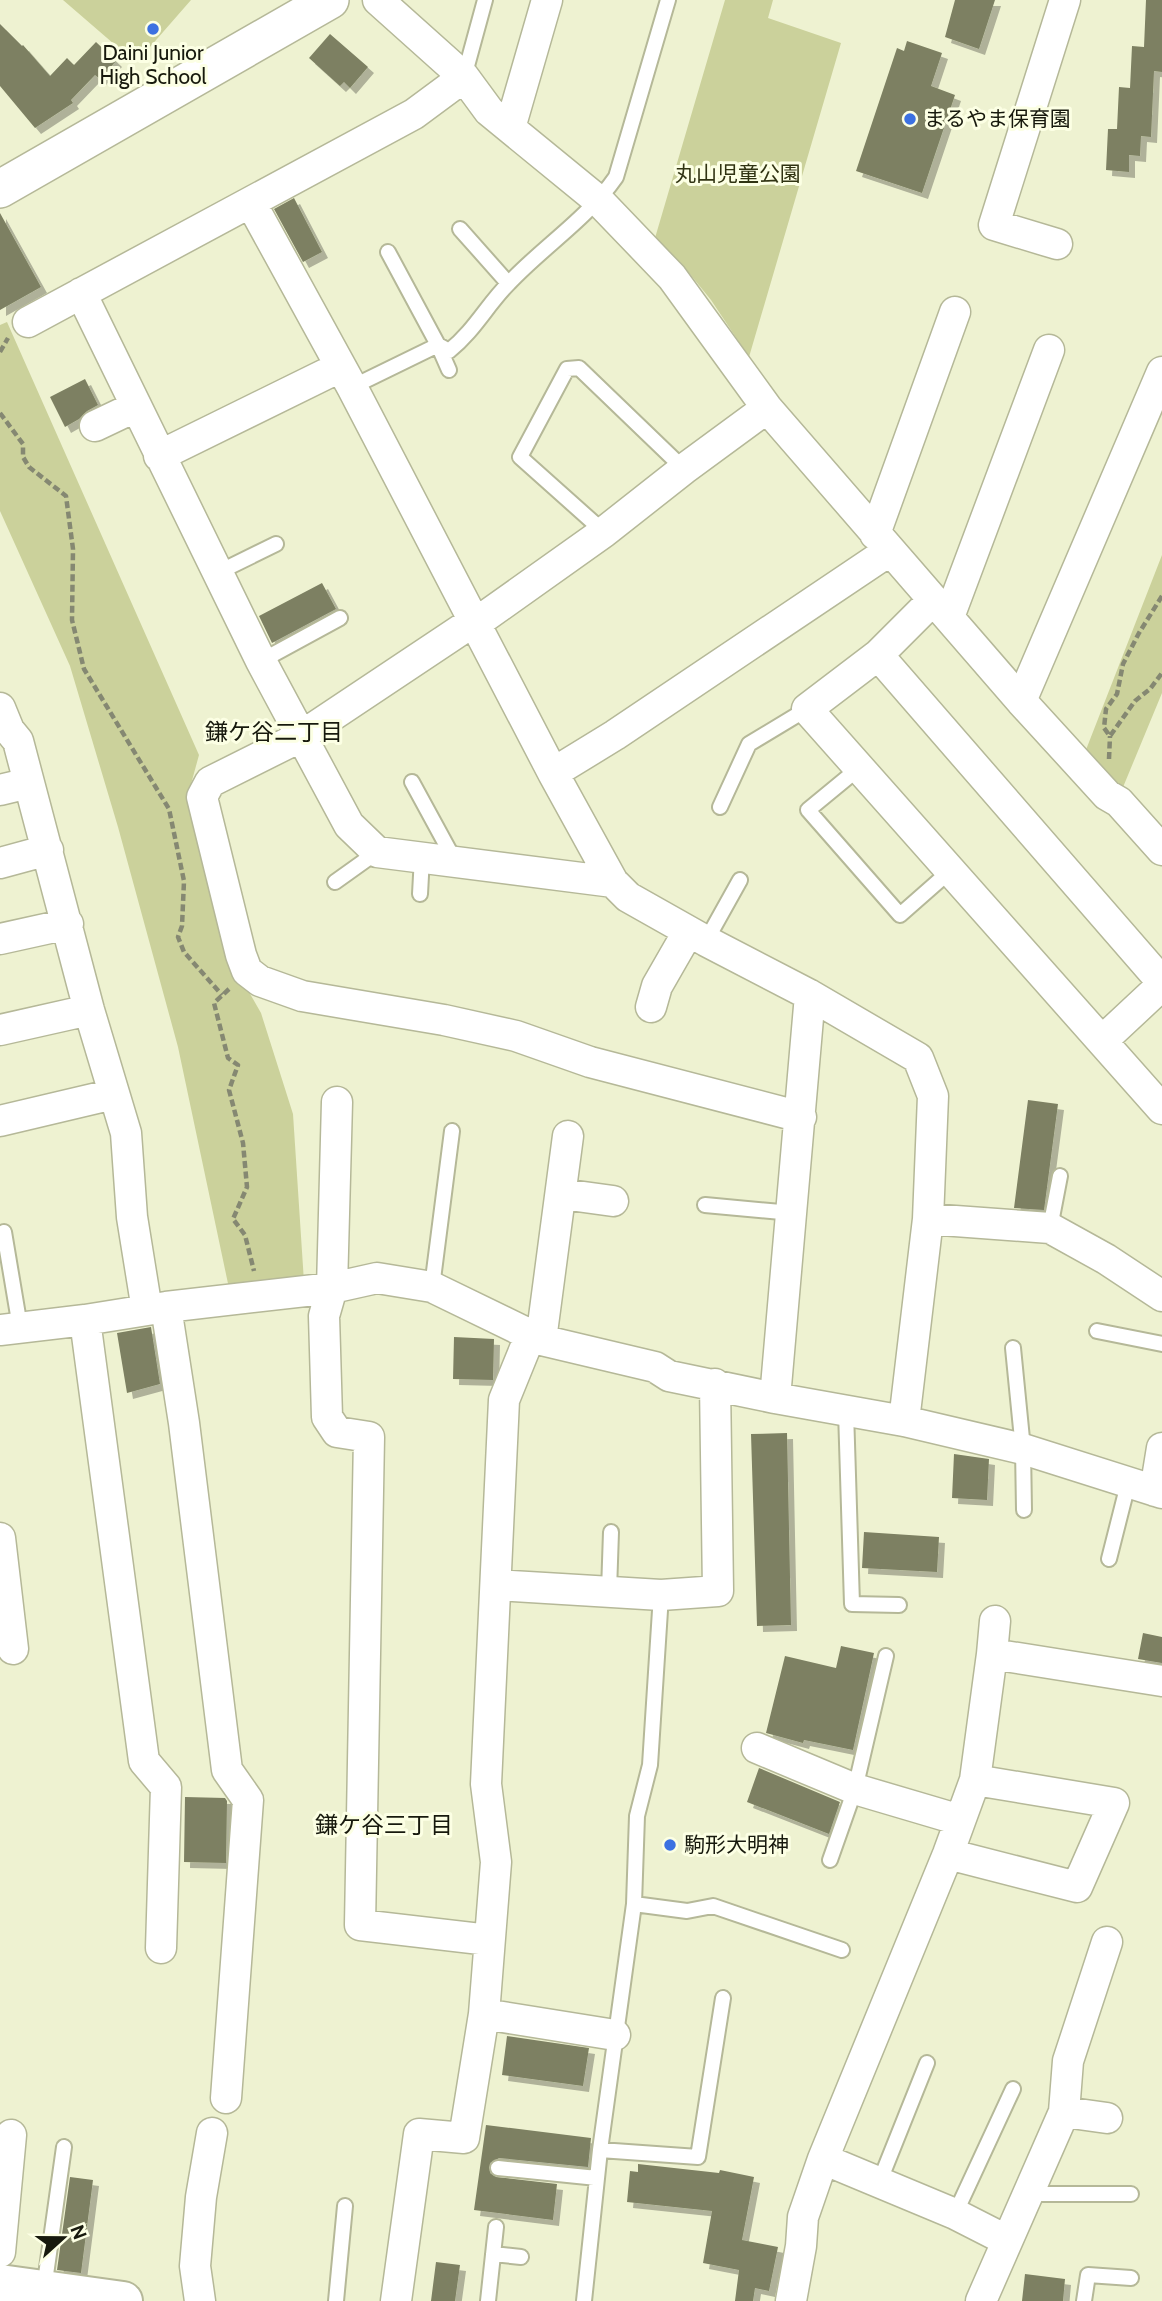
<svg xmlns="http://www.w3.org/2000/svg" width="1162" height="2301" viewBox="0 0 1162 2301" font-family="Cabin,'Noto Sans JP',sans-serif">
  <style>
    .green { fill: #cbd19b }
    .building { fill: #7d8062; filter: url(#shadow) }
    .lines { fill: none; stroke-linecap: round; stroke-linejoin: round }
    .service-casing { stroke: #b5b898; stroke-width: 18 }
    .minor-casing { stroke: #b5b898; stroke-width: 33 }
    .tertiary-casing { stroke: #b5b898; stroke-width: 40 }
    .primary-casing { stroke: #b5b898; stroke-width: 42 }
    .path { stroke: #858872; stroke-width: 4.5; stroke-dasharray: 7 3.5; stroke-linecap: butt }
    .service { stroke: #fff; stroke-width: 14 }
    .minor { stroke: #fff; stroke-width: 30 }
    .tertiary { stroke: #fff; stroke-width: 37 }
    .primary { stroke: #fff; stroke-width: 38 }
    .poi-dot { fill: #3c71e1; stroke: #fcffe4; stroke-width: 2.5 }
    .labels { text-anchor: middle; stroke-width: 6; stroke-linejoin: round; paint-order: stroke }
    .poi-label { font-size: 21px; fill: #17190d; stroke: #fcffe4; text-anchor: start }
    .park-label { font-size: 21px; fill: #303312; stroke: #fcffe4 }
    .neighbourhood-label { font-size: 23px; fill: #17190d; stroke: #fcffe4 }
  </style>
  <defs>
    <filter id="shadow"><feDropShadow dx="6" dy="6" stdDeviation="0" flood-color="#0004"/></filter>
  </defs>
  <rect width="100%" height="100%" fill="#eef2d1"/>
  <path class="green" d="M63,0H191L136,63Z
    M725,0H773L768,18L841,43L749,357L711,300L685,268L655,238Z
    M7,322L199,755L188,795L229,957L261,1013L293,1114L304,1282L230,1293L178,1047L118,827L70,666L0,511V325Z
    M1162,555V693L1121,792L1082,760Z"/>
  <path class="building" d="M955,0H995L979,49L945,37Z
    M1146,0H1162V72L1154,71L1151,137L1141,136L1140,156L1129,155V172L1106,170L1108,129H1117L1119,87L1130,88L1132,46L1144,47Z
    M0,24L22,46L23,45L50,76L67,58L74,65L96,42L116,61L100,79L95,75L71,100L73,103L35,128L0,86Z
    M330,34L368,67L350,88L344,82L340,86L309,58Z
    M907,41L942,53L931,86L955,95L922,193L856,171L897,48L904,51Z
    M294,198L322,252L303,262L274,209Z
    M0,213L41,287L0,310Z
    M85,379L98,405L87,411L79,419L65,427L50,397Z
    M322,583L336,609L272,643L259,616Z
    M1028,1100L1058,1104L1044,1210L1014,1208Z
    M151,1327L160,1384L127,1393L117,1333Z
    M454,1337L494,1339L493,1380L453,1379Z
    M787,1433L791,1625L757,1626L751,1434Z
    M954,1454L989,1459L987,1500L952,1498Z
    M864,1532L939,1537L937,1572L862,1568Z
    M1143,1633L1162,1637V1663L1138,1659Z
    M841,1646L874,1653L853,1750L804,1740L803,1743L766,1733L785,1656L836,1668Z
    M759,1768L840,1802L829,1834L747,1802Z
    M185,1797L225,1798L227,1801L226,1863L184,1862Z
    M507,2036L589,2048L583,2086L502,2075Z
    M486,2125L591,2138L588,2167L499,2158L490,2163V2173L496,2177L557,2184L553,2220L474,2210Z
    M638,2164L719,2173L720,2170L754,2177L742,2240L778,2247L769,2291L755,2288L753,2301H735L739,2270L703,2263L712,2211L627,2202L630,2171L638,2172Z
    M70,2177L93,2180L81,2273L57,2270Z
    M436,2262L460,2265L455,2301H431Z
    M1025,2274L1065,2279L1063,2301H1022Z"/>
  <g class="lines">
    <g class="service-casing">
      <path id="service" d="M464,77L485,0
        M460,229L508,283
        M388,252L438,345L449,370
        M352,387L438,345L449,351C475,330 487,305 509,283C545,245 586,220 616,177L668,0
        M604,532L520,457L567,369L579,368L684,469
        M217,573L276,544
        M261,661L340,618
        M859,768L808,810L900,915L950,871
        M412,782L455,861
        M720,807L749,744L807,709
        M335,882L377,852
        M420,894L422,857
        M706,941L740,880
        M705,1205L792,1213
        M1050,1228L1060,1176
        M4,1232L20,1327
        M432,1287L452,1131
        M1097,1331L1162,1344
        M1013,1348L1023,1449L1024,1510
        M846,1411L852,1604L899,1605
        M1109,1559L1128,1484
        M609,1591L611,1532
        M830,1860L855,1789L886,1656
        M634,1904L687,1911L713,1906L842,1950
        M600,2150L698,2157L723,1998
        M498,2168L597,2178
        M879,2183L927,2063
        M1027,2194H1131
        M955,2214L1013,2089
        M493,2254L521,2257
        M44,2289L64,2147
        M336,2301L345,2206
        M488,2301L496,2227
        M584,2301L600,2150L634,1904L637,1816L650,1765L661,1595
        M1084,2301L1088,2275L1131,2278"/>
    </g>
    <g class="minor-casing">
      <path id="minor" d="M378,0L464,77L489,111L599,201L672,277L767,408L1021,701L1107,795L1119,802L1162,850
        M510,128L547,0
        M251,203L352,387L553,773L613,882
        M1057,244L994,225L1065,0
        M81,293L261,661L349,825L377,852L613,882L628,897L706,941L810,995L918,1058L933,1096L928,1219L904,1421
        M28,322L414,114L464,77
        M767,408L684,469L604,532L483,618L474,621L300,737L210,782L202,797L241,955L247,971L260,981L302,996L444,1020L516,1036L590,1062L801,1117
        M95,426L135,407
        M159,456L340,367
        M875,534L955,312
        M933,600L878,655L807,709L1162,1109
        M949,617L1049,350
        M878,655L1162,982
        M1021,701L1162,372
        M0,708L9,730L18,741L89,1010L126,1133L132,1217L147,1310
        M553,773L615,735L889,551
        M0,790L29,783
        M0,863L48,850
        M0,939L68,924
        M651,1007L657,986L688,932
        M0,1030L89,1010
        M1102,1041L1162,985
        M337,1102L332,1288L324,1316L327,1417L337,1432L369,1437L360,1925L489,1940
        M0,1121L114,1094
        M562,1194L613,1201
        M928,1219L1050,1228L1106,1259L1162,1296
        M166,1307L184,1423L227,1770L248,1800L226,2098
        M85,1320L144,1761L166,1787L161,1948
        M0,1330L85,1320L166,1307L332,1288L377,1278L432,1287L541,1340L655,1367L669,1376L775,1398L904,1421L1023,1449L1162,1493
        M530,1336L504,1400L486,1784L496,1862L484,2014L615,2035
        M541,1340L568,1136
        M775,1398L810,995
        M1155,1491L1162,1448
        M0,1538L13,1649
        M496,1585L661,1595L718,1591L715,1384
        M992,1654L1162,1681
        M757,1748L855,1789L960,1820
        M948,1854L1077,1887L1114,1803L975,1780
        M1064,2112L1107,2118
        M823,2159L955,2214L1006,2240
        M0,2252L11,2135
        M200,2301L195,2266L201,2197L212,2133
        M396,2301L419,2134L464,2138L484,2014
        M791,2301L801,2246L803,2217L823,2159L948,1854L975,1780L992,1654L995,1621
        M981,2301L1064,2112L1068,2061L1107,1942"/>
    </g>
    <g class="tertiary-casing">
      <path id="tertiary" d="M0,189L330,0"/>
    </g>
    <g class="primary-casing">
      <path id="primary" d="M0,2284L123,2301"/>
    </g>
    <path class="path" d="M0,352L8,338
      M0,413L23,444V457L29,467L66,496L73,549L72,620L84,669L169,809L184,881L182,926L178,937L184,952L222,995
      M1162,596L1139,633L1123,664L1117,694L1106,709L1104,728L1110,736L1135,701L1150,689L1162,673
      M1109,759L1110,736
      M229,989L214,1003L228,1058L238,1065L229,1090L243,1143L247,1187L233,1219L245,1235L254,1271"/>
    <use href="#service" class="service"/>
    <use href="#minor" class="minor"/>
    <use href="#tertiary" class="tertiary"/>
    <use href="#primary" class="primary"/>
  </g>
  <g class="poi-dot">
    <circle cx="153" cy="29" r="7"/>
    <circle cx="910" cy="119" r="7"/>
    <circle cx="670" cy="1845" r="7"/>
  </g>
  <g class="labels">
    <g class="poi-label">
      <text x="153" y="60" text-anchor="middle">Daini Junior<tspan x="153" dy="24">High School</tspan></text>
      <text x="924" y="126">まるやま保育園</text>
      <text x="684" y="1852">駒形大明神</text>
    </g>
    <g class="park-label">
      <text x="738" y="181">丸山児童公園</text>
    </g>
    <g class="neighbourhood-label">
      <text x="274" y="740">鎌ケ谷二丁目</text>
      <text x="384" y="1833">鎌ケ谷三丁目</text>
    </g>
  </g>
  <g transform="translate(63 2238) rotate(69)" stroke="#fcffe4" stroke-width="5" paint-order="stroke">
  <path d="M0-5L12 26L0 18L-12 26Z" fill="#17190d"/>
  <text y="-10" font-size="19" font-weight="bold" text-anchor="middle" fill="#17190d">N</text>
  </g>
</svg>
